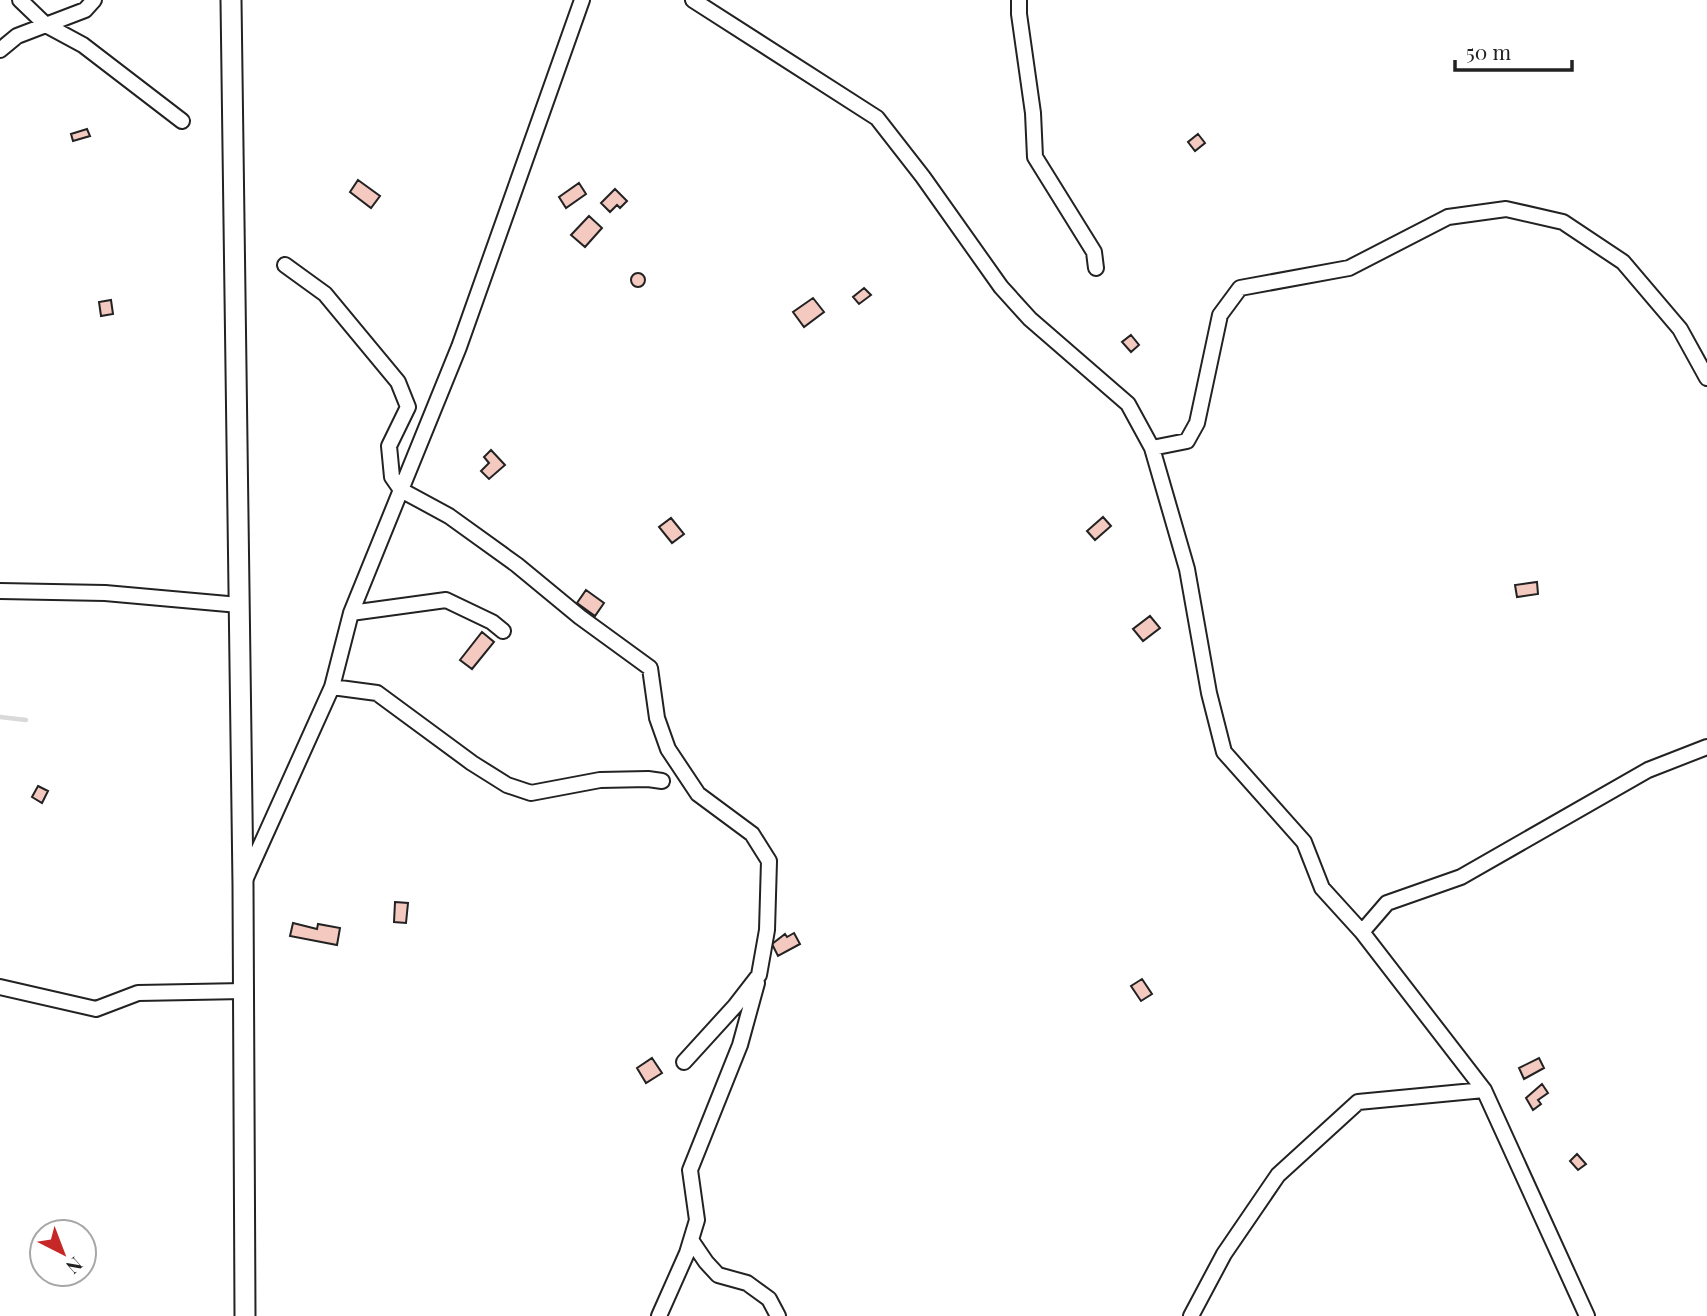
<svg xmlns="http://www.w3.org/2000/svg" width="1707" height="1316" viewBox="0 0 1707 1316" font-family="'Playfair Display',serif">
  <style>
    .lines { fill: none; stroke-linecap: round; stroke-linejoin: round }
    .stream { stroke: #d9d9d9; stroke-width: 4.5 }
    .building { fill: #f3c9c0; stroke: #222; stroke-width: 2 }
    .minor-casing { stroke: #222; stroke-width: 18 }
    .secondary-casing { stroke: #222; stroke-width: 23 }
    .minor { stroke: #fff; stroke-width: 14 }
    .secondary { stroke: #fff; stroke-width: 19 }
  </style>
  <rect width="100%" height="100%" fill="#fff"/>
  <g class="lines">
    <path class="stream" d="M0,717L26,720"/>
  </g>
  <path class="building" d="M87,129L90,136L73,141L71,134Z
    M1198,134L1205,143L1195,151L1188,142Z
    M358,180L380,196L371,208L350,192Z
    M579,183L586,194L566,208L559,197Z
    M615,189L627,201L620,208L617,205L610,212L601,203Z
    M589,216L602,228L585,247L571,235Z
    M631 280a7 7 0 1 1 14 0a7 7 0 1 1-14 0Z
    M864,288L871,295L859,304L853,297Z
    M813,298L824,312L804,327L793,312Z
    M111,300L113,314L101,316L99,302Z
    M1131,335L1139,345L1131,352L1122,342Z
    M491,450L505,465L489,479L481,471L489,463L484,457Z
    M1103,517L1111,526L1095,540L1087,531Z
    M671,518L684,534L672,543L659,527Z
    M1537,582L1538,594L1517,597L1515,585Z
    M586,590L604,603L595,616L577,603Z
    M1150,616L1160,628L1143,641L1133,629Z
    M482,632L494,642L472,669L460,660Z
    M38,786L48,791L42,803L32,797Z
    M395,902L408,903L406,923L394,922Z
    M293,923L317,929L318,924L340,928L337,945L290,936Z
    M794,933L800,944L778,956L772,944L785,934L787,937Z
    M1142,979L1152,994L1141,1001L1131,986Z
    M652,1058L662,1073L646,1083L637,1068Z
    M1539,1058L1544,1068L1524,1079L1519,1068Z
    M1542,1084L1548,1093L1538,1100L1541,1104L1533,1110L1526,1098Z
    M1577,1154L1586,1164L1578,1170L1570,1161Z"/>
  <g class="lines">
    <g class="minor-casing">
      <path id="minor" d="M20,0L46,25L83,45L182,121
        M693,0L877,118L923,177L1001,287L1030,319L1128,404L1152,448L1187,569L1209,693L1224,752L1304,842L1322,888L1362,932L1484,1090L1587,1316
        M1019,0V14L1033,113L1035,157L1094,252L1096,268
        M0,50L17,36L85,10L94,0
        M285,265L325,294L398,382L408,407L389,446L392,477L401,490L449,516L517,565L580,617L650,668L657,718L668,749L698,794L752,834L769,861L767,930L759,975L735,1006L684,1062
        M1152,448L1187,441L1197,423L1220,315L1240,288L1349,268L1448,217L1506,209L1563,222L1623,262L1680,329L1707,378
        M0,591L105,593L239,605
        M351,613L446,600L492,622L503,631
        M332,687L377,693L472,763L507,785L531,793L600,780L648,779L662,781
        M245,880L332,687L351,613L459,347L582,0
        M1362,932L1387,903L1461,877L1648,770L1707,747
        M0,987L96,1009L138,993L244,991
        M691,1240L706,1262L718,1275L747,1283L769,1299L778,1316
        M659,1316L687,1253L697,1220L690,1170L740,1045L757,983
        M1191,1316L1224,1254L1278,1175L1358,1102L1484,1090"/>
    </g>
    <g class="secondary-casing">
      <path id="secondary" d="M231,0L243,885L245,1316"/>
    </g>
    <use href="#minor" class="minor"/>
    <use href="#secondary" class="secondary"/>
  </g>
  <g transform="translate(63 1253) rotate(138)"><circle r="33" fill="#ffffff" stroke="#a7a7a7" stroke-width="2"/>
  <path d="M0-5L12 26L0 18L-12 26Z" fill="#c62828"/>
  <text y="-10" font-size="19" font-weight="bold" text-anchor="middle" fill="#222222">N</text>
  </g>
  <path d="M1455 60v10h117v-10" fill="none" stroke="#222222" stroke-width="3.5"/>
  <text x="1466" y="60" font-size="21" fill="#222222" stroke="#ffffff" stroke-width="5" paint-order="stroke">50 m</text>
</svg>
